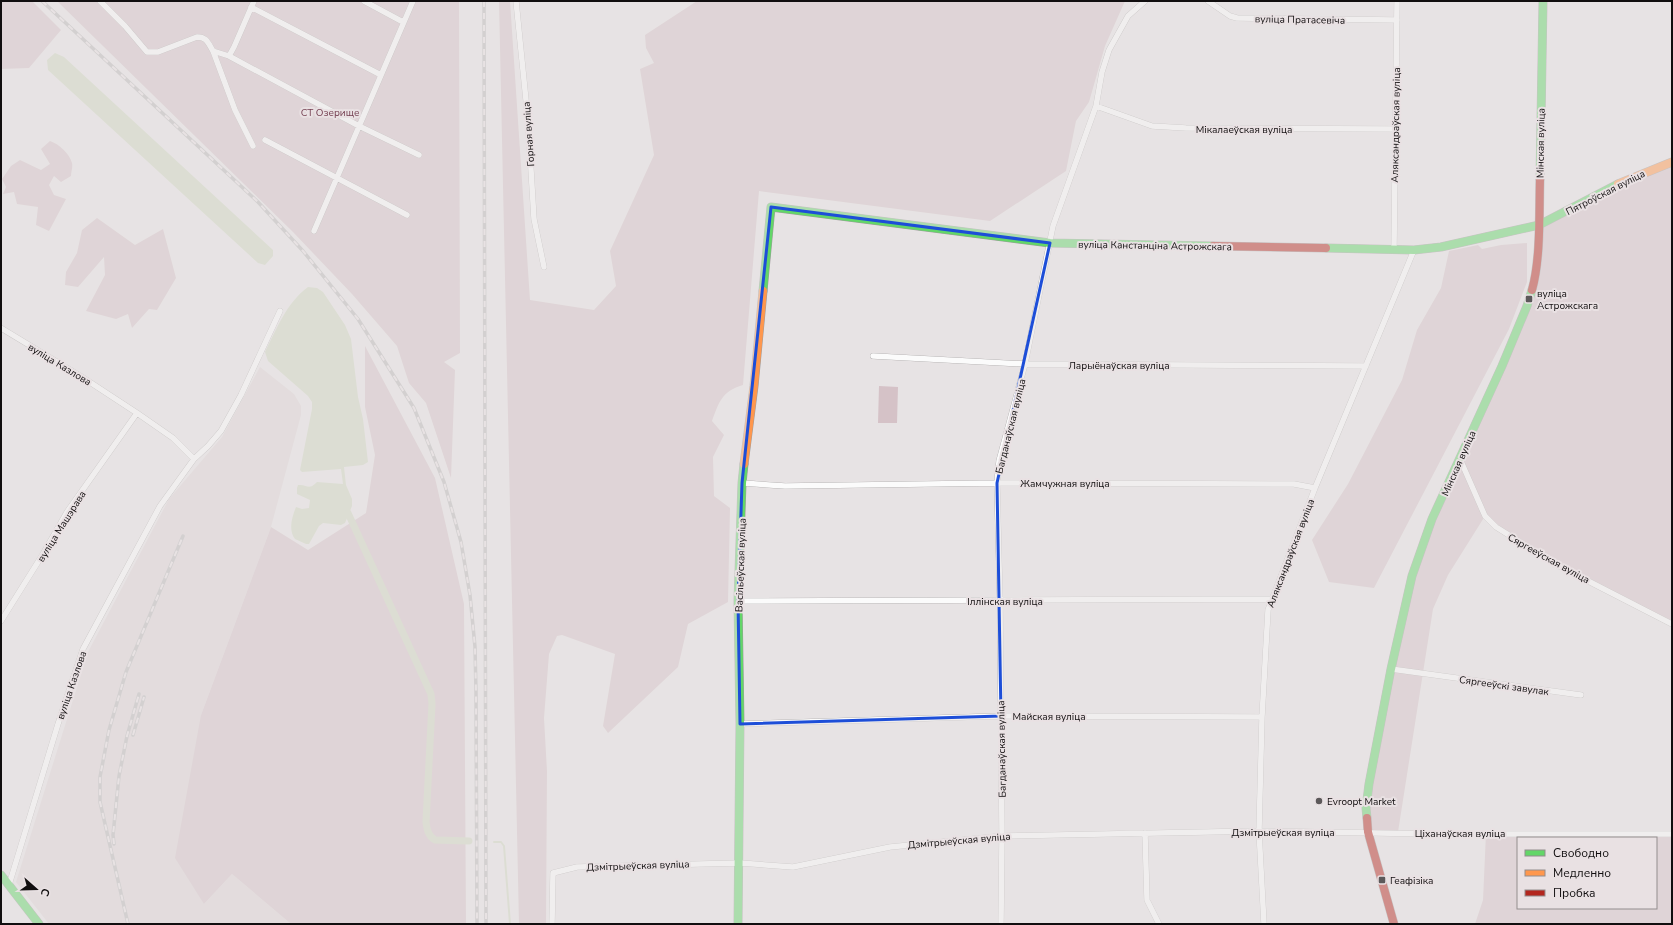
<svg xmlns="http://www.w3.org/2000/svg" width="1673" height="925" viewBox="0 0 1673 925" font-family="'Nunito Sans',sans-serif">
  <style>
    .built { fill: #ddd3d5 }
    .green { fill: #d5c2c7; fill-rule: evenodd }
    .water { fill: #ced6bf }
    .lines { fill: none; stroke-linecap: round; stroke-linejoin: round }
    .stream { stroke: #ced6bf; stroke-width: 2 }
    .canal { stroke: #ced6bf; stroke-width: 7 }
    .street-casing { stroke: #9f9c9c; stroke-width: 6 }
    .fast-casing { stroke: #9f9c9c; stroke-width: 9 }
    .slow-casing { stroke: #9f9c9c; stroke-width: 9 }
    .jam-casing { stroke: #9f9c9c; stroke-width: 9 }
    .street { stroke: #fbfbfb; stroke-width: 5.5 }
    .fast { stroke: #63d668; stroke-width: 8 }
    .slow { stroke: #ff974d; stroke-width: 8 }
    .jam { stroke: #b3261e; stroke-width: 8 }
    .rail-casing { stroke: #bab8b9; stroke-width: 3.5 }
    .rail { stroke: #e9e1e3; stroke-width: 2; stroke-dasharray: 6; stroke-linecap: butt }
    .marked { fill: none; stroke: #1d4ed8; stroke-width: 3; stroke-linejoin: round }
    .poi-dot { fill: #5c595a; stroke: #e9e1e3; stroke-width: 1.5 }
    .labels { text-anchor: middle; stroke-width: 4; stroke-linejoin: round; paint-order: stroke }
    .street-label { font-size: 10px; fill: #110e0f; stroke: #e9e1e3 }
    .park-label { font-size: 10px; fill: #743f51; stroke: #e9e1e3 }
    .poi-label { font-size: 10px; fill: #110e0f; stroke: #e9e1e3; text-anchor: start }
  </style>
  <rect width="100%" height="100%" fill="#e7e3e4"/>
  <path class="built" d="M260,367L294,394L301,406V415L271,527L201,715L204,904L232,874L291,924H49L16,882L88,652L169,499L222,437Z"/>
  <path class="green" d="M1,1H32L61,30L29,68L1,69Z
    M57,1H459L460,353L444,362L455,370L451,478L426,403L409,383L397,346L352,294L293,232Z
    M499,1H510L530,300L594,310L616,286L610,251L654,155L640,69L654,63L646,48L645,35L697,1H1125L1105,46L1089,102L1076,121L1066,171L990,221L759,191L743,385C722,391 719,402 712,421L724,435L713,457L714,496L730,508L728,602L688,624L678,667L608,733L603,726L615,654L562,635L557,636L549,654L544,718L547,771L546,924H519Z
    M50,141C59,144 69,153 72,163C73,167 71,172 71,176L61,182L54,176L49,185L54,195L66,199L49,231L36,225L38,207L17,204L14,192L3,194L6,187L2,179L11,166L20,160L41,170L50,164L41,149Z
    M1672,162V624L1555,564L1485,516L1448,575L1433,609L1398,832H1368L1366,818L1412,576L1532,292L1539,225Z
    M97,218L135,245L163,229L176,278L157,310L149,309L132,328L128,314L116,319L86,311L105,275L104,257L78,287L65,285L66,272L77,253L82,230Z
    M1527,243V282L1509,329L1374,588L1329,582L1312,540L1348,484L1402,380L1417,330L1441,288L1449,251L1478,245L1482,249L1501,245Z
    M365,346L435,478L464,604L466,924H291L232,874L204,904L175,858L201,715L271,527L308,550L366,513L375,455L365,407Z
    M879,386L898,387L897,423H878Z
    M1486,833L1672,834V924H1475L1483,900ZM1518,838H1656V908H1518Z"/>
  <path class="water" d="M55,53L64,57L273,250V256L265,265L258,263L48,70L47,60Z
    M308,287L317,288L323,292L345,325L351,339L358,397L363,419L368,462L363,465L344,467L346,485L352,499V506L345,523L341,525L323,523L319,526L309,544H306L295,539C288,530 292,517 296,507L302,509L309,508L310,500L297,494V488L298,485C308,484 308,491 317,482L343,484L341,469L302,472L300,470L312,409V402L308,396L268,361L265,352C276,330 287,302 308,287Z"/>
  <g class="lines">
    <path class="stream" d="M494,842H501L504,846L510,924"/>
    <path class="canal" d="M348,513L431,694L432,704L426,822C427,829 428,836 435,840L469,841"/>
    <g class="street-casing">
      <path id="street" d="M100,1L125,26L147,52H158L197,37C207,37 208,43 213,51L229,56L359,126L419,155
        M364,1L403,22
        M516,1L528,120L534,219L544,267
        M1208,1L1230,16L1237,18L1397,20
        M251,7L381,75
        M213,51L235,110L253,146
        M229,56L234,47L254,1
        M1096,106L1152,126L1186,128L1395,129
        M265,140L407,215
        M314,231L413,1
        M1394,249L1397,1
        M1,328L82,377L137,413L173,438L194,459
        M873,356L1025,364L1366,366
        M1460,459L1485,516L1496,527L1555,564L1672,624
        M742,483L785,486L997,483L1294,484L1315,488
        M738,601L1271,599
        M1,621L43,554L67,512L137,413
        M1391,669L1581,695
        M740,724L1001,716L1262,717
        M1145,833L1147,900L1159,924
        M9,885L58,724L83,649L160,506L194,459L208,446L221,431L241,395L280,311
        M552,924L553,873L577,867L740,863L793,867L890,847L1002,836L1259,831L1437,834H1672
        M1001,924L1002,836L1000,601L997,483L999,461L1025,364L1053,226L1096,106L1102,72L1109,50L1128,16L1145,1
        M1264,924L1259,831L1262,717L1268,610L1315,488L1414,250"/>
    </g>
    <g class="fast-casing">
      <path id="fast" d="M1540,179L1543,1
        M1326,248L1414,250L1441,247L1539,225L1618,184
        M763,291L771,207L1050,243L1213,246
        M1367,818L1366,808L1369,784L1391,669L1412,576L1432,519L1502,366L1527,306L1532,290
        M1,875L39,924
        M738,924L740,724L738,601L742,483L744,464"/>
    </g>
    <g class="slow-casing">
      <path id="slow" d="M1618,184L1672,162
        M744,464L754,386L763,291"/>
    </g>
    <g class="jam-casing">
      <path id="jam" d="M1213,246L1326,248
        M1532,290C1541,258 1539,212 1540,179
        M1367,818L1368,832L1394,924"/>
    </g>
    <use href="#street" class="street"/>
    <use href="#fast" class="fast"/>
    <use href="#slow" class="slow"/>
    <use href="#jam" class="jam"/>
    <g class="rail-casing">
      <path id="rail" d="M42,1L258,202L303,251L358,319L414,408L444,482L461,542L470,595L475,647L476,692L477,924
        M484,1L486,924
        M133,735L144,697
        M114,844L113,835L119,776L127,736L139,694
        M128,924L100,802V777L109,730L126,672L183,536"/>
    </g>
    <use href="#rail" class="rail"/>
  </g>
  <path d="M0 0H1673V925H0ZM771,207L1050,243L997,483L1001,716L740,724L738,601L742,483Z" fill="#e7e3e4" fill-opacity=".55" fill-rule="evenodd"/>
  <path class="marked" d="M771,207L1050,243L997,483L1001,716L740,724L738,601L742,483Z"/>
  <g class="poi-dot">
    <rect x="1525" y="295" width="8" height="8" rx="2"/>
    <circle cx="1319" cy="801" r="4"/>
    <rect x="1378" y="876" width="8" height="8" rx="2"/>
  </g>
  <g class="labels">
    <g class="street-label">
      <text transform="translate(1300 19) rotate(1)" y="4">вуліца Пратасевіча</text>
      <text transform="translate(1395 125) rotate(-89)" y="4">Аляксандраўская вуліца</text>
      <text x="1244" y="133">Мікалаеўская вуліца</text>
      <text transform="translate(528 134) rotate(-94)" y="4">Горная вуліца</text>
      <text transform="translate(1540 143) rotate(-89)" y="4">Мінская вуліца</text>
      <text transform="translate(1605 192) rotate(-27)" y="4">Пятроўская вуліца</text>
      <text transform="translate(1155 245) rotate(1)" y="4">вуліца Канстанціна Астрожскага</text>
      <text transform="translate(60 364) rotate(31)" y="4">вуліца Казлова</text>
      <text x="1119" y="369">Ларыёнаўская вуліца</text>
      <text transform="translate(1010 426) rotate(-76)" y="4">Багданаўская вуліца</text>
      <text transform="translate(1458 463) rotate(-66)" y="4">Мінская вуліца</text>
      <text x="1065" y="487">Жамчужная вуліца</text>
      <text transform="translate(61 526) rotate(-58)" y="4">вуліца Машэрава</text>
      <text transform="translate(1290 553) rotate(-69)" y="4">Аляксандраўская вуліца</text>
      <text transform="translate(1549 558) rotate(29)" y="4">Сяргееўская вуліца</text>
      <text transform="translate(740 565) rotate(-88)" y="4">Васільеўская вуліца</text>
      <text x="1005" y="605">Іллінская вуліца</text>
      <text transform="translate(71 685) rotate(-71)" y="4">вуліца Казлова</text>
      <text transform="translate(1504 685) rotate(8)" y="4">Сяргееўскі завулак</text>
      <text x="1049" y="720">Майская вуліца</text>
      <text transform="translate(1001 749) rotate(-91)" y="4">Багданаўская вуліца</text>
      <text x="1283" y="836">Дзмітрыеўская вуліца</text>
      <text x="1460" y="837">Ціханаўская вуліца</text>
      <text transform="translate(959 840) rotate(-5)" y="4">Дзмітрыеўская вуліца</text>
      <text transform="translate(638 865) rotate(-2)" y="4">Дзмітрыеўская вуліца</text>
    </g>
    <g class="park-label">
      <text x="330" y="116">СТ Озерище</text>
    </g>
    <g class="poi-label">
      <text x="1537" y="297">вуліца<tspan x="1537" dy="12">Астрожскага</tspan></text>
      <text x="1327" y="805">Evroopt Market</text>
      <text x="1390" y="884">Геафізіка</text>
    </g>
  </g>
  <rect width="1673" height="925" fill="none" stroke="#110e0f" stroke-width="4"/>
  <rect x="1517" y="837" width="140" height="72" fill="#e9e1e3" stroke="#938d8e"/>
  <rect x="1525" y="850" width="20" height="6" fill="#63d668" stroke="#938d8e"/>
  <text x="1553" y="857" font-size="12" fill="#110e0f">Свободно</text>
  <rect x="1525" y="870" width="20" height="6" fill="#ff974d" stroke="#938d8e"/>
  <text x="1553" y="877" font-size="12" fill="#110e0f">Медленно</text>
  <rect x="1525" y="890" width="20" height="6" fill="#b3261e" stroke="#938d8e"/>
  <text x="1553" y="897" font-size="12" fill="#110e0f">Пробка</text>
  <g transform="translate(36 889) rotate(110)" stroke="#e9e1e3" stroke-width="3" paint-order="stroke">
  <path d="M0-3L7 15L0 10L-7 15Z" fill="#110e0f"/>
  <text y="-6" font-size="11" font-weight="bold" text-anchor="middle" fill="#110e0f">С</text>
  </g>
</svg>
